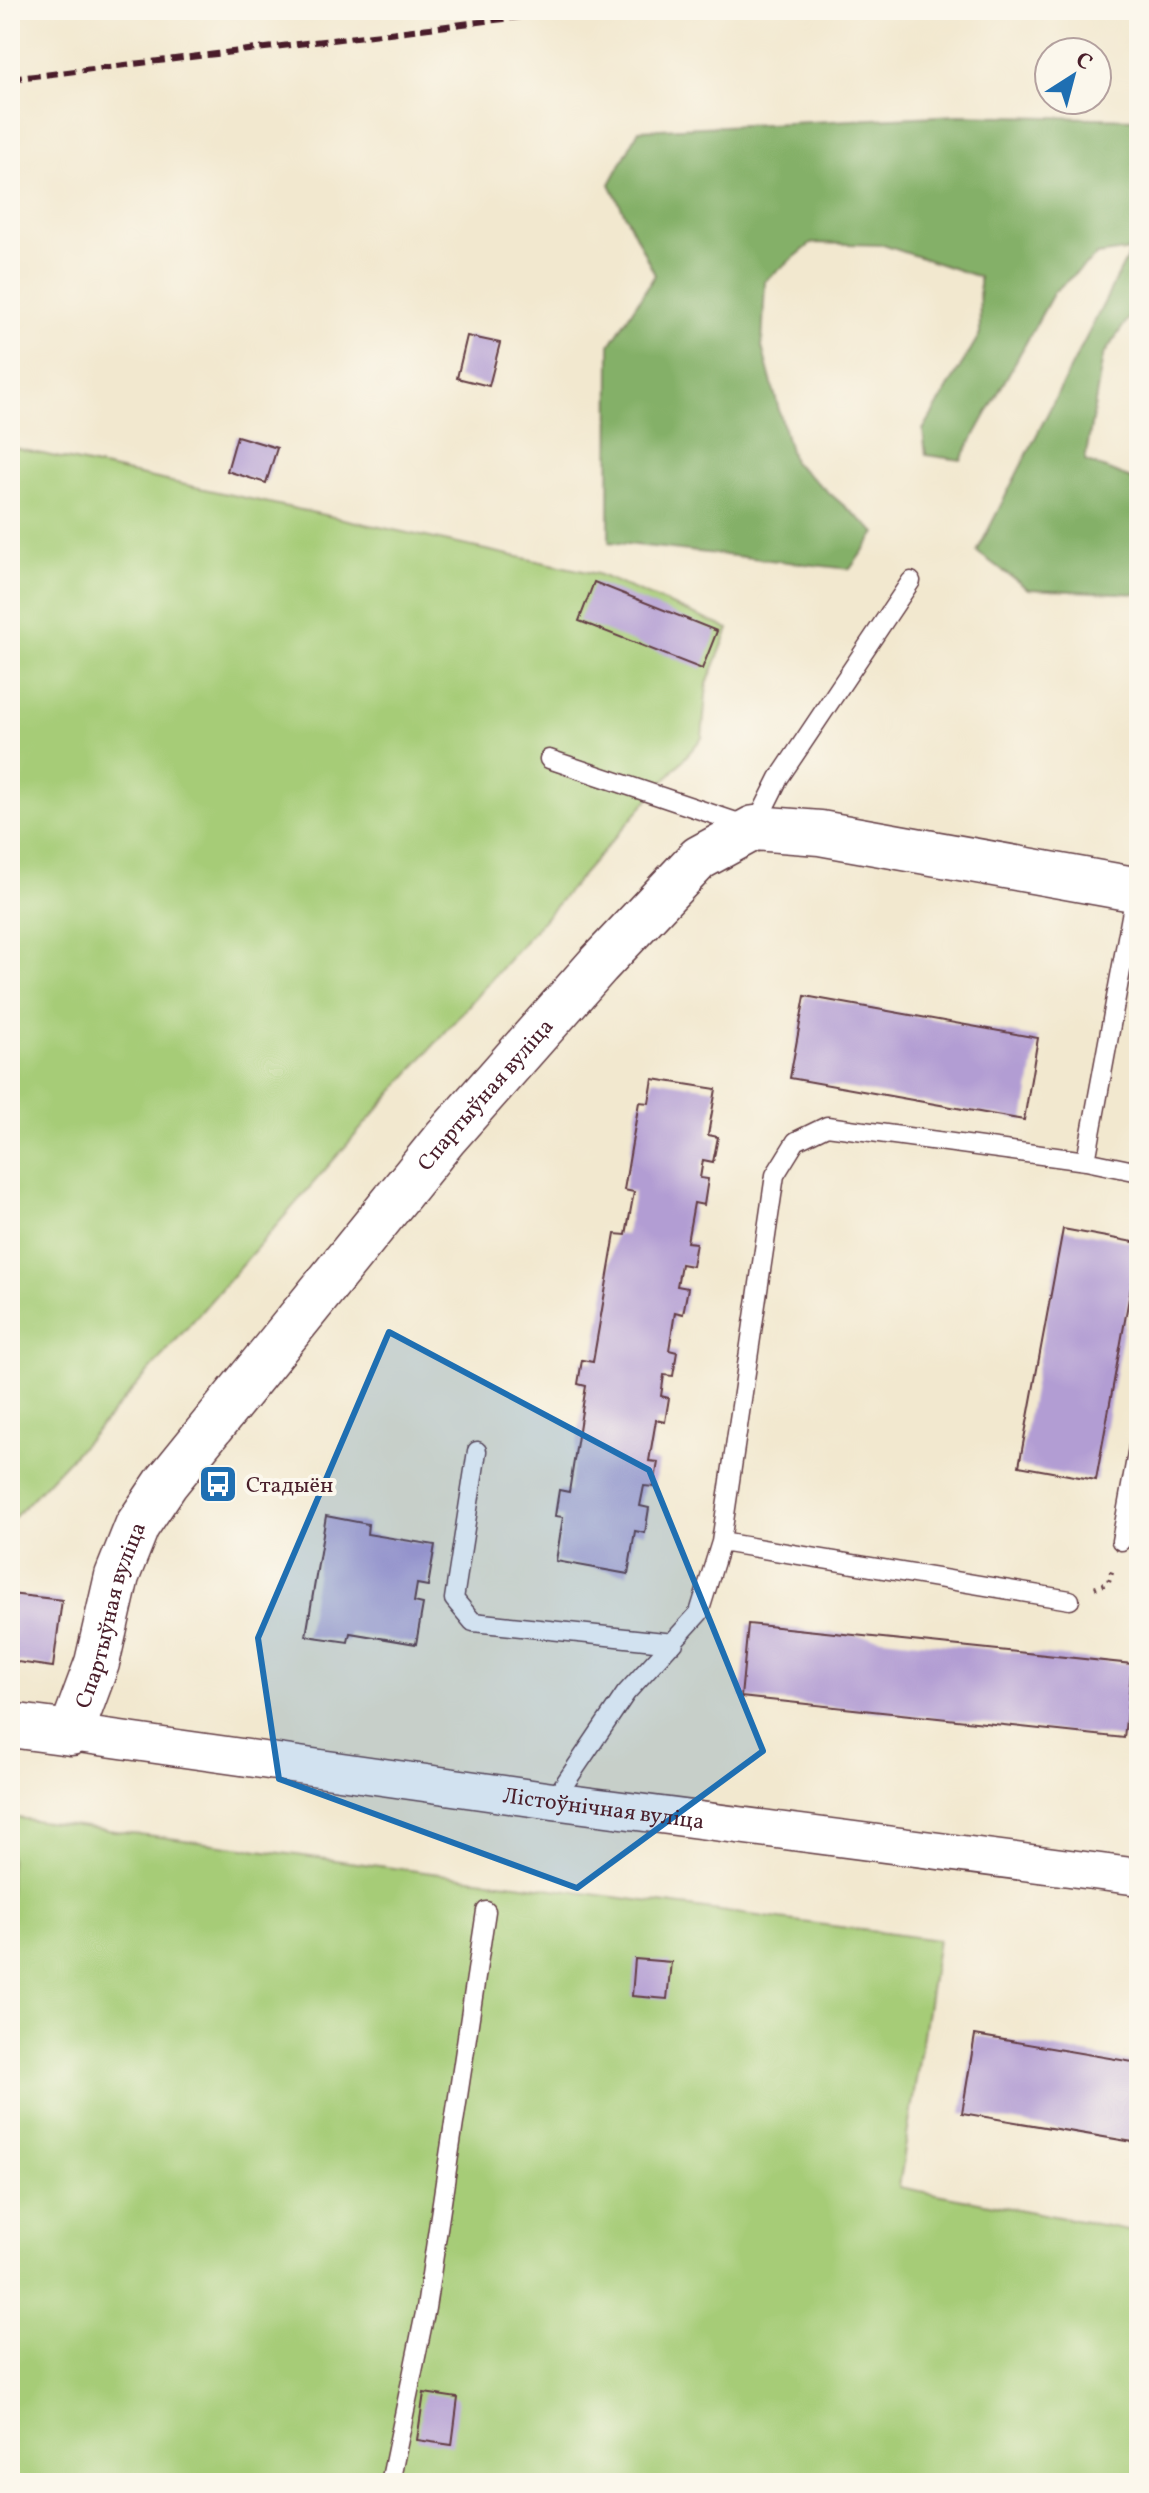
<svg xmlns="http://www.w3.org/2000/svg" width="1149" height="2493" viewBox="0 0 1149 2493" font-family="Vollkorn,serif">
  <style>
    .green { fill: #a6cc77; stroke: #787651; stroke-width: 2 }
    .forest { fill: #84b068; stroke: #67684a; stroke-width: 2 }
    .building { fill: #b29dd3 }
    .lines { fill: none; stroke-linecap: round; stroke-linejoin: round }
    .service-casing { stroke: #633d44; stroke-width: 21 }
    .minor-casing { stroke: #633d44; stroke-width: 39 }
    .tertiary-casing { stroke: #633d44; stroke-width: 47 }
    .path { stroke: #633d44; stroke-width: 5; stroke-dasharray: 2 6; stroke-linecap: butt }
    .service { stroke: #fff; stroke-width: 18 }
    .minor { stroke: #fff; stroke-width: 36 }
    .tertiary { stroke: #fff; stroke-width: 44 }
    .rail { stroke: #4a1f2b; stroke-width: 6; stroke-dasharray: 12 6; stroke-linecap: butt }
    .marked { fill: #1f6fb2; fill-opacity: 0.2; stroke: #1f6fb2; stroke-width: 6; stroke-linejoin: round }
    .labels { text-anchor: middle; stroke-width: 8; stroke-linejoin: round; paint-order: stroke }
    .street-label { font-size: 22px; fill: #4a1f2b; stroke: #fbf7ec }
    .poi-label { font-size: 22px; fill: #4a1f2b; stroke: #fbf7ec; text-anchor: start }
  </style>
  <rect width="100%" height="100%" fill="#fbf7ec"/>
  <filter id="ink" filterUnits="userSpaceOnUse"><feTurbulence type="fractalNoise" baseFrequency=".0125" numOctaves="2"/><feDisplacementMap in="SourceGraphic" scale="16" xChannelSelector="R" yChannelSelector="G"/><feConvolveMatrix kernelMatrix="1 2 1 2 8 2 1 2 1" color-interpolation-filters="sRGB"/></filter>
  <filter id="wash" filterUnits="userSpaceOnUse"><feTurbulence type="fractalNoise" baseFrequency=".006" numOctaves="4" result="noise"/><feDisplacementMap in="SourceGraphic" scale="32" xChannelSelector="R" yChannelSelector="G"/><feGaussianBlur stdDeviation="1.8" result="paint"/><feColorMatrix in="noise" values="0 0 0 0 0 0 0 0 0 0 0 0 0 0 0 0 0 1.4 0 .05"/><feComposite in="paint" operator="in"/></filter>
  <g filter="url(#wash)">
    <rect width="100%" height="100%" fill="#f2e8cf"/>
    <path class="green" d="M10,447L597,574L729,629L707,684L702,738L109,1417L10,1522Z
      M10,1817L938,1940L899,2187L1139,2232V2483H10Z"/>
    <path class="forest" d="M959,115L1139,119V303L1103,356L1085,461L1139,482V594L1028,589L977,552L1131,250L1097,255L1054,292L961,460L926,455L923,430L980,334L979,277L883,245L812,243L765,281L762,347L793,462L876,533L850,569L609,542L610,345L655,275L610,184L639,130Z"/>
    <g id="blocks">
      <path class="building" d="M467,336L500,343L489,386L457,378Z
        M237,436L277,448L266,483L227,471Z
        M594,582L717,631L702,669L579,621Z
        M805,996L1038,1038L1024,1120L790,1078Z
        M653,1079L716,1089L708,1135L718,1137L713,1162L703,1160L700,1178L708,1179L704,1205L694,1203L687,1242L696,1243L692,1266L681,1264L677,1286L688,1288L683,1314L675,1312L669,1350L677,1352L673,1376L664,1375L661,1396L669,1398L665,1422L656,1420L649,1461L658,1462L654,1487L644,1486L640,1506L649,1508L645,1533L635,1531L628,1574L556,1561L563,1517L555,1516L559,1490L569,1492L586,1386L578,1384L582,1360L593,1362L615,1234L626,1235L634,1192L624,1190L639,1102L649,1103Z
        M1063,1229L1139,1243L1096,1480L1019,1466Z
        M326,1516L368,1524L367,1534L435,1545L428,1586L417,1584L414,1602L423,1604L416,1644L350,1633L348,1642L306,1636Z
        M10,1594L62,1600L53,1667L10,1661Z
        M748,1624L1132,1664L1124,1738L741,1697Z
        M635,1959L671,1962L667,1999L632,1996Z
        M975,2035L1139,2063V2143L962,2113Z
        M424,2393L458,2398L452,2445L417,2440Z"/>
    </g>
  </g>
  <g filter="url(#ink)">
    <use href="#blocks" fill-opacity="0" stroke="#633d44" stroke-width="2"/>
    <g class="lines">
      <g class="service-casing">
        <path id="service" d="M549,759L754,828L779,778L911,581
          M1086,1161L1139,1172
          M477,1451L454,1599L473,1622L674,1643
          M1121,1541L1139,1442
          M721,1542L1070,1600
          M553,1801L626,1693L699,1613L721,1542L775,1175L796,1141L827,1126L1086,1161L1136,889
          M390,2483L426,2308L486,1911"/>
      </g>
      <g class="minor-casing">
        <g id="minor">
          <path id="s1" d="M71,1733L553,1801L1139,1877"/>
        </g>
      </g>
      <g class="tertiary-casing">
        <g id="tertiary">
          <path id="s2" d="M10,1725L71,1733L97,1663L117,1576L137,1526L166,1483L445,1138L598,965L699,858L754,828L820,833L1139,890"/>
        </g>
      </g>
      <path class="path" d="M1095,1588L1108,1583L1113,1567"/>
      <use href="#service" class="service"/>
      <use href="#minor" class="minor"/>
      <use href="#tertiary" class="tertiary"/>
      <path class="rail" d="M10,79L578,10"/>
    </g>
  </g>
  <path class="marked" d="M389,1332L649,1470L763,1751L577,1888L279,1779L258,1638Z"/>
  <defs>
    <g id="bus-square" transform="scale(2)"><rect x="-9" y="-9" width="18" height="18" rx="4" fill="#1f6fb2" stroke="#fbf7ec"/><path d="M-5-6H5V4H4V6H2V4H-2V6H-4V4H-5ZM-3.5-4V0h7V-4ZM-3.5 1.2v1.5H-2V1.2ZM2 1.2v1.5H3.5V1.2Z" fill="#fff"/></g>
  </defs>
  <g fill-rule="evenodd">
    <use href="#bus-square" x="218" y="1484"/>
  </g>
  <g class="labels">
    <g class="street-label">
      <text dy="8" stroke="none"><textPath href="#s2" startOffset="834">Спартыўная вуліца</textPath></text>
      <text dy="8" stroke="none"><textPath href="#s2" startOffset="186">Спартыўная вуліца</textPath></text>
      <text dy="8" stroke="none"><textPath href="#s1" startOffset="538">Лістоўнічная вуліца</textPath></text>
    </g>
    <g class="poi-label">
      <text x="246" y="1492">Стадыён</text>
    </g>
  </g>
  <rect width="1149" height="2493" fill="none" stroke="#fbf7ec" stroke-width="40"/>
  <g transform="translate(1073 76) rotate(36)"><circle r="38" fill="#fbf7ec" stroke="#b4a19f" stroke-width="2"/>
  <path d="M0-6L14 30L0 20L-14 30Z" fill="#1f6fb2"/>
  <text y="-12" font-size="22" font-weight="bold" text-anchor="middle" fill="#4a1f2b">С</text>
  </g>
</svg>
